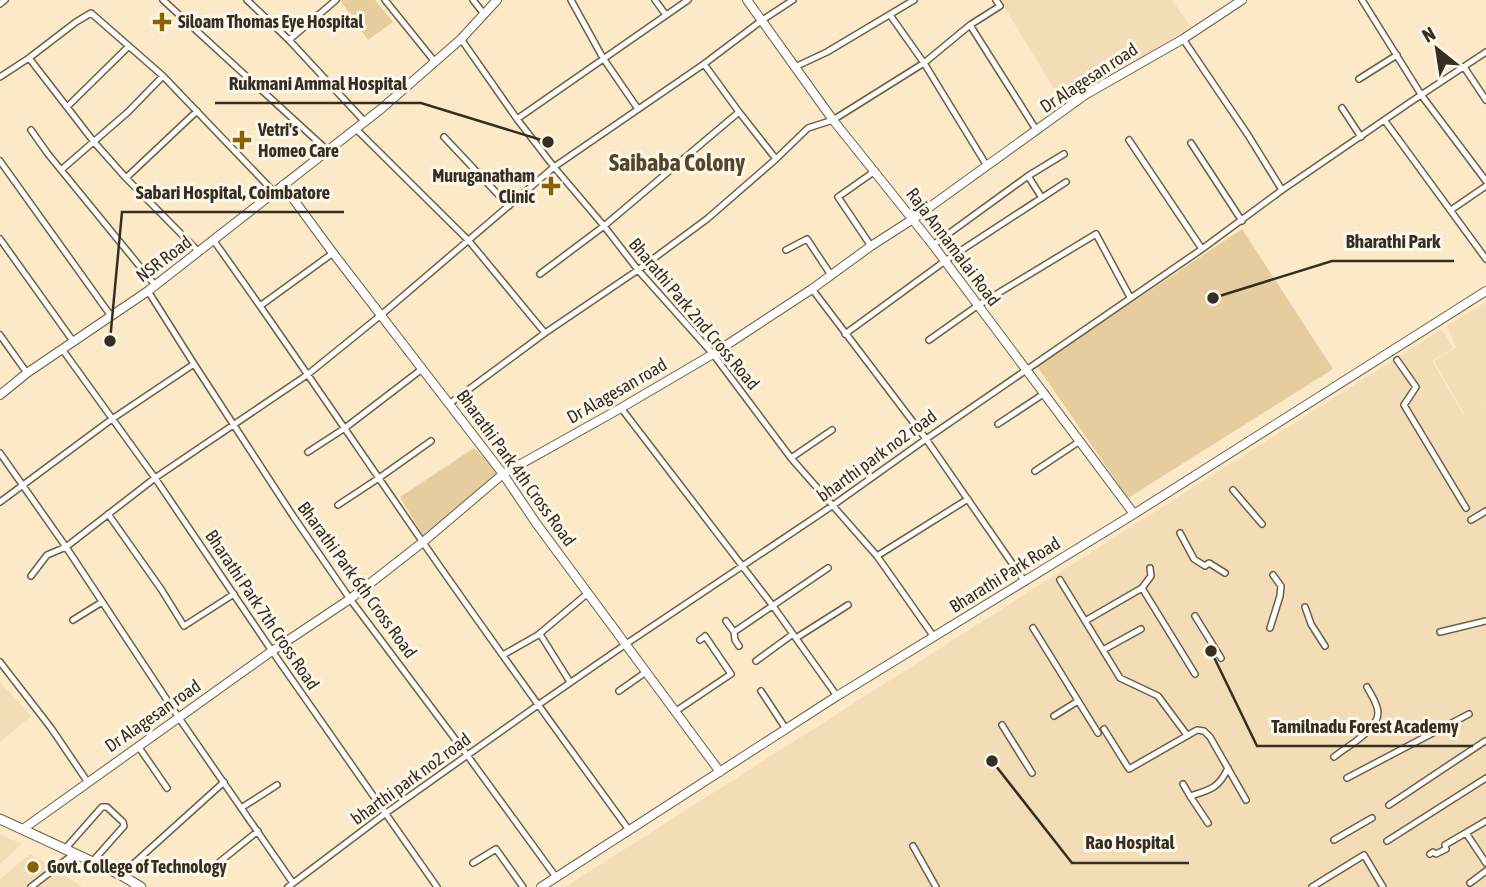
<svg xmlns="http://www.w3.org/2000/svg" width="1486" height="887" viewBox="0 0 1486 887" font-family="'Asap Condensed',sans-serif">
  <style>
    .built { fill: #f3ddb7 }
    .green { fill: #e5cd9e }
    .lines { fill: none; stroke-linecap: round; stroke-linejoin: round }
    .street-casing { stroke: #6e5f42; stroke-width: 8 }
    .secondary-casing { stroke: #6e5f42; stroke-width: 10 }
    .primary-casing { stroke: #6e5f42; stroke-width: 11 }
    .street { stroke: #fff; stroke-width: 5 }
    .secondary { stroke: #fff; stroke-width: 8 }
    .primary { stroke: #fff; stroke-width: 9 }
    .poi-dot { fill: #886300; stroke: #fff8ea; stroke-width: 2.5 }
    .labels { text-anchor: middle; stroke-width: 6; stroke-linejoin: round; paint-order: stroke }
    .poi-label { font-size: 18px; font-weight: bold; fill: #352e22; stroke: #fff8ea; text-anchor: start }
    .street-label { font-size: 18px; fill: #352e22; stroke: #fff8ea }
    .district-label { font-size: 24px; font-weight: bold; fill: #534529; stroke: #fff8ea }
    .leader { fill: none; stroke: #352e22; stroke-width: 2.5 }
    .callout-dot { fill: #352e22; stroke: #fff8ea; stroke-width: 2.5 }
    .callout-label { font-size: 19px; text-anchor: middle; font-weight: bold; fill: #352e22; stroke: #fff8ea; stroke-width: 6; stroke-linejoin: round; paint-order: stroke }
  </style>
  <rect width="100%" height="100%" fill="#fbe9c8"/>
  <path class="built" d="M1000,0H1172L1191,27L1064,105Z
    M1486,302V400H1485L1486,403V887H565L1442,329L1453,348L1432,361L1463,414L1464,413L1434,361L1456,347L1447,326Z
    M0,682L31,716L0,742Z
    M0,834L22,844L0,864Z
    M30,854L83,887H0V879Z"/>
  <path class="green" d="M340,0H375L393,22L368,40Z
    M1242,229L1333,369L1128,498L1037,366Z
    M474,448L499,474L424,537L400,497Z"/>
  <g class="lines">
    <g class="street-casing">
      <path id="street" d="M163,0L327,150
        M247,0L289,40L365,122
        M385,0L435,62
        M473,0L484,14
        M571,0L603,58L638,109
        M655,0L666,15
        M1362,0L1422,96L1486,181
        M0,4L5,0
        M890,15L924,63L987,166
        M970,25L1000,6L996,0
        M461,39L517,119L554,167L604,226L638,270L713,354L791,458L877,556L934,637
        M1183,39L1248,135L1282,190
        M289,40L336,0
        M29,58L94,142L126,178L199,252
        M704,64L739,112
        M795,67L827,52L914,0
        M1464,67L1486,100
        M0,77L29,58L76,22L91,13L163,76L274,192
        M1359,79L1397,55
        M67,107L129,46
        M1342,108L1361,137
        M517,119L688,0
        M1385,121L1486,259
        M356,129L469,241L545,333
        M31,130L48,154L155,285
        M444,137L509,206
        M1129,140L1202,249
        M1191,143L1242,221
        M0,161L111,316
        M61,170L128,112L163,76
        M1028,176L1042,198
        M126,178L197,111
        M1451,210L1486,186
        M0,239L73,341
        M214,241C285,340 353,441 422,541C490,639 559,734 629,830
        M933,245L1028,176L1064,154
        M871,246L838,197L875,171
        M786,250L807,239L831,275
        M540,274L604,226L739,112L776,159
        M812,289L926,439L1025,582
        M148,291L194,364L293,516L350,599L467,755L556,877
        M260,306L333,253
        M845,334L945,261L1066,182
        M0,335L27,373
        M929,340L977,306L1096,234L1130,297
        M62,349L155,478L272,651L437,887
        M1397,360L1416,387L1404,405L1466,508
        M449,404L545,333L638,270L707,219L776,159L808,128L833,120L924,63L970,25L1037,131
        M621,408L773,606L837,696
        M998,424L1045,393
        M308,452L345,428L422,369
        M0,453L66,547L179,718L293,883
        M791,458L832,430
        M1035,471L1080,441
        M1233,490L1262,524
        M0,502L112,419L194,364
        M338,505L379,478L431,441
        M108,514L161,589L184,626L234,594
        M1471,520L1486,511
        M1180,533L1194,559L1205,566L1209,563L1225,573
        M877,556L968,499
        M31,576L47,555L66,547L155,478L307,375L381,315L554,167L704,64L761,21L793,0
        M1060,580L1120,678L1158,696L1187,735
        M1142,588L1195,674
        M1305,607L1311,624L1325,646
        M1195,616L1221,658
        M73,620L102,602
        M726,621L734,632L735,640L739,646
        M1085,621L1142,588L1151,576L1150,568
        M1033,628L1098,733
        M1270,628L1280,596L1281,586L1273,575
        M734,632L828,568
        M1440,632L1486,621
        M540,634L570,682
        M796,638L848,605
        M1103,650L1141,629
        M503,655L538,635L588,593
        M756,661L793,634
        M0,662L51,728L87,781
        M619,691L646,672
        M761,691L786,729
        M676,711L731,674L705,636L700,640
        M1054,716L1078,701
        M1002,725L1032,773
        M1104,729L1129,769L1197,730L1204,731L1210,737L1246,800
        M138,746L167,788
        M1334,757C1346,747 1378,730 1378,713C1378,704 1371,695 1367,687
        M1347,778L1469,714
        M1183,784L1190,796
        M1389,805L1485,741
        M241,808L277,785
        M1208,823L1190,796C1210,790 1219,788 1228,768
        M1466,833L1486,863
        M1334,840L1372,818
        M1387,841L1486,778
        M913,846L936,887
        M65,849L102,807H107L123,822L124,826L92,862
        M1430,854L1433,852L1436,854L1446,849L1445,845L1486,821
        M473,863L496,849L523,887
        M217,864L258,831
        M121,875L224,782
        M1470,883L1486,871
        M31,887L75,853
        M288,887L386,813L538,705L626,644L832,506L926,439L1202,249L1282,190L1412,101L1486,52
        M1312,887L1364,855L1383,887"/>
    </g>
    <g class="secondary-casing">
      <path id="secondary" d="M747,0L833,120L933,245L1134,514
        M283,185L333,253L503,474L536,523L720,772
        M0,395L27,373L148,291L381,109L461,39L497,0
        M23,829L272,651L350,599L423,542L503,474L621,408L713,354L812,289L871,246L913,219L1085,95L1183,39L1242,0
        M541,887L837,696L1134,514L1486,291"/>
    </g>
    <g class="primary-casing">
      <path id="primary" d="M0,819L121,875L141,887"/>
    </g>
    <use href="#street" class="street"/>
    <use href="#secondary" class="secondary"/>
    <use href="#primary" class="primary"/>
  </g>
  <g class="poi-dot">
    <path d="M158.5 11.5h7v7h7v7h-7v7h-7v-7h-7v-7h7z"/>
    <path d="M238.5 129.5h7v7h7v7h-7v7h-7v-7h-7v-7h7z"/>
    <path d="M547.5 175.5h7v7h7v7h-7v7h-7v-7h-7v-7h7z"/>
    <circle cx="33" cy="867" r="7"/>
  </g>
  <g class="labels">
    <g class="poi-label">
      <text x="178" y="28">Siloam Thomas Eye Hospital</text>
      <text x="258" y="136">Vetri's<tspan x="258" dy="21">Homeo Care</tspan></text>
      <text x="535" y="182" text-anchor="end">Muruganatham<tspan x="535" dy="21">Clinic</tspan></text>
      <text x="47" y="873">Govt. College of Technology</text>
    </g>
    <g class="street-label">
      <text transform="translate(1089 78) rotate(-33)" y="6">Dr Alagesan road</text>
      <text transform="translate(953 247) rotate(53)" y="6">Raja Annamalai Road</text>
      <text transform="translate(164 259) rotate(-37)" y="6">NSR Road</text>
      <text transform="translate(694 314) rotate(50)" y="6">Bharathi Park 2nd Cross Road</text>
      <text transform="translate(617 391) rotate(-30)" y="6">Dr Alagesan road</text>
      <text transform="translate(877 456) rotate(-36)" y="6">bharthi park no2 road</text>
      <text transform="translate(516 468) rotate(54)" y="6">Bharathi Park 4th Cross Road</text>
      <text transform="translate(1005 575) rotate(-32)" y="6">Bharathi Park Road</text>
      <text transform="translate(357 580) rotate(54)" y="6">Bharathi Park 6th Cross Road</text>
      <text transform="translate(262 610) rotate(56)" y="6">Bharathi Park 7th Cross Road</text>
      <text transform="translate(153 716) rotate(-35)" y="6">Dr Alagesan road</text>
      <text transform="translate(411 779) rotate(-36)" y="6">bharthi park no2 road</text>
    </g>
    <g class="district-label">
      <text x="677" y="171">Saibaba Colony</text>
    </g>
  </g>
  <path class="leader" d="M548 142L421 103H215M110 341L122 212H344M1213 298L1332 261H1454M1211 651L1257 746H1473M992 761L1072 863H1189"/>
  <g class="callout-dot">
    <circle cx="548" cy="142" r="7"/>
    <circle cx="110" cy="341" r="7"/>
    <circle cx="1213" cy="298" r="7"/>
    <circle cx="1211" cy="651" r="7"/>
    <circle cx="992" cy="761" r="7"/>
  </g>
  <g class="callout-label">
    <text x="318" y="90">Rukmani Ammal Hospital</text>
    <text x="233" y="199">Sabari Hospital, Coimbatore</text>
    <text x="1393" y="248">Bharathi Park</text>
    <text x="1365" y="733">Tamilnadu Forest Academy</text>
    <text x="1130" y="849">Rao Hospital</text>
  </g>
  <g transform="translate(1437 49) rotate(330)" stroke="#fff8ea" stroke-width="5" paint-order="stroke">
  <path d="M0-5L12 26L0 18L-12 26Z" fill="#352e22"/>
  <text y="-10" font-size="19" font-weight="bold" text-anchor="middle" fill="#352e22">N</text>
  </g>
</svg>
